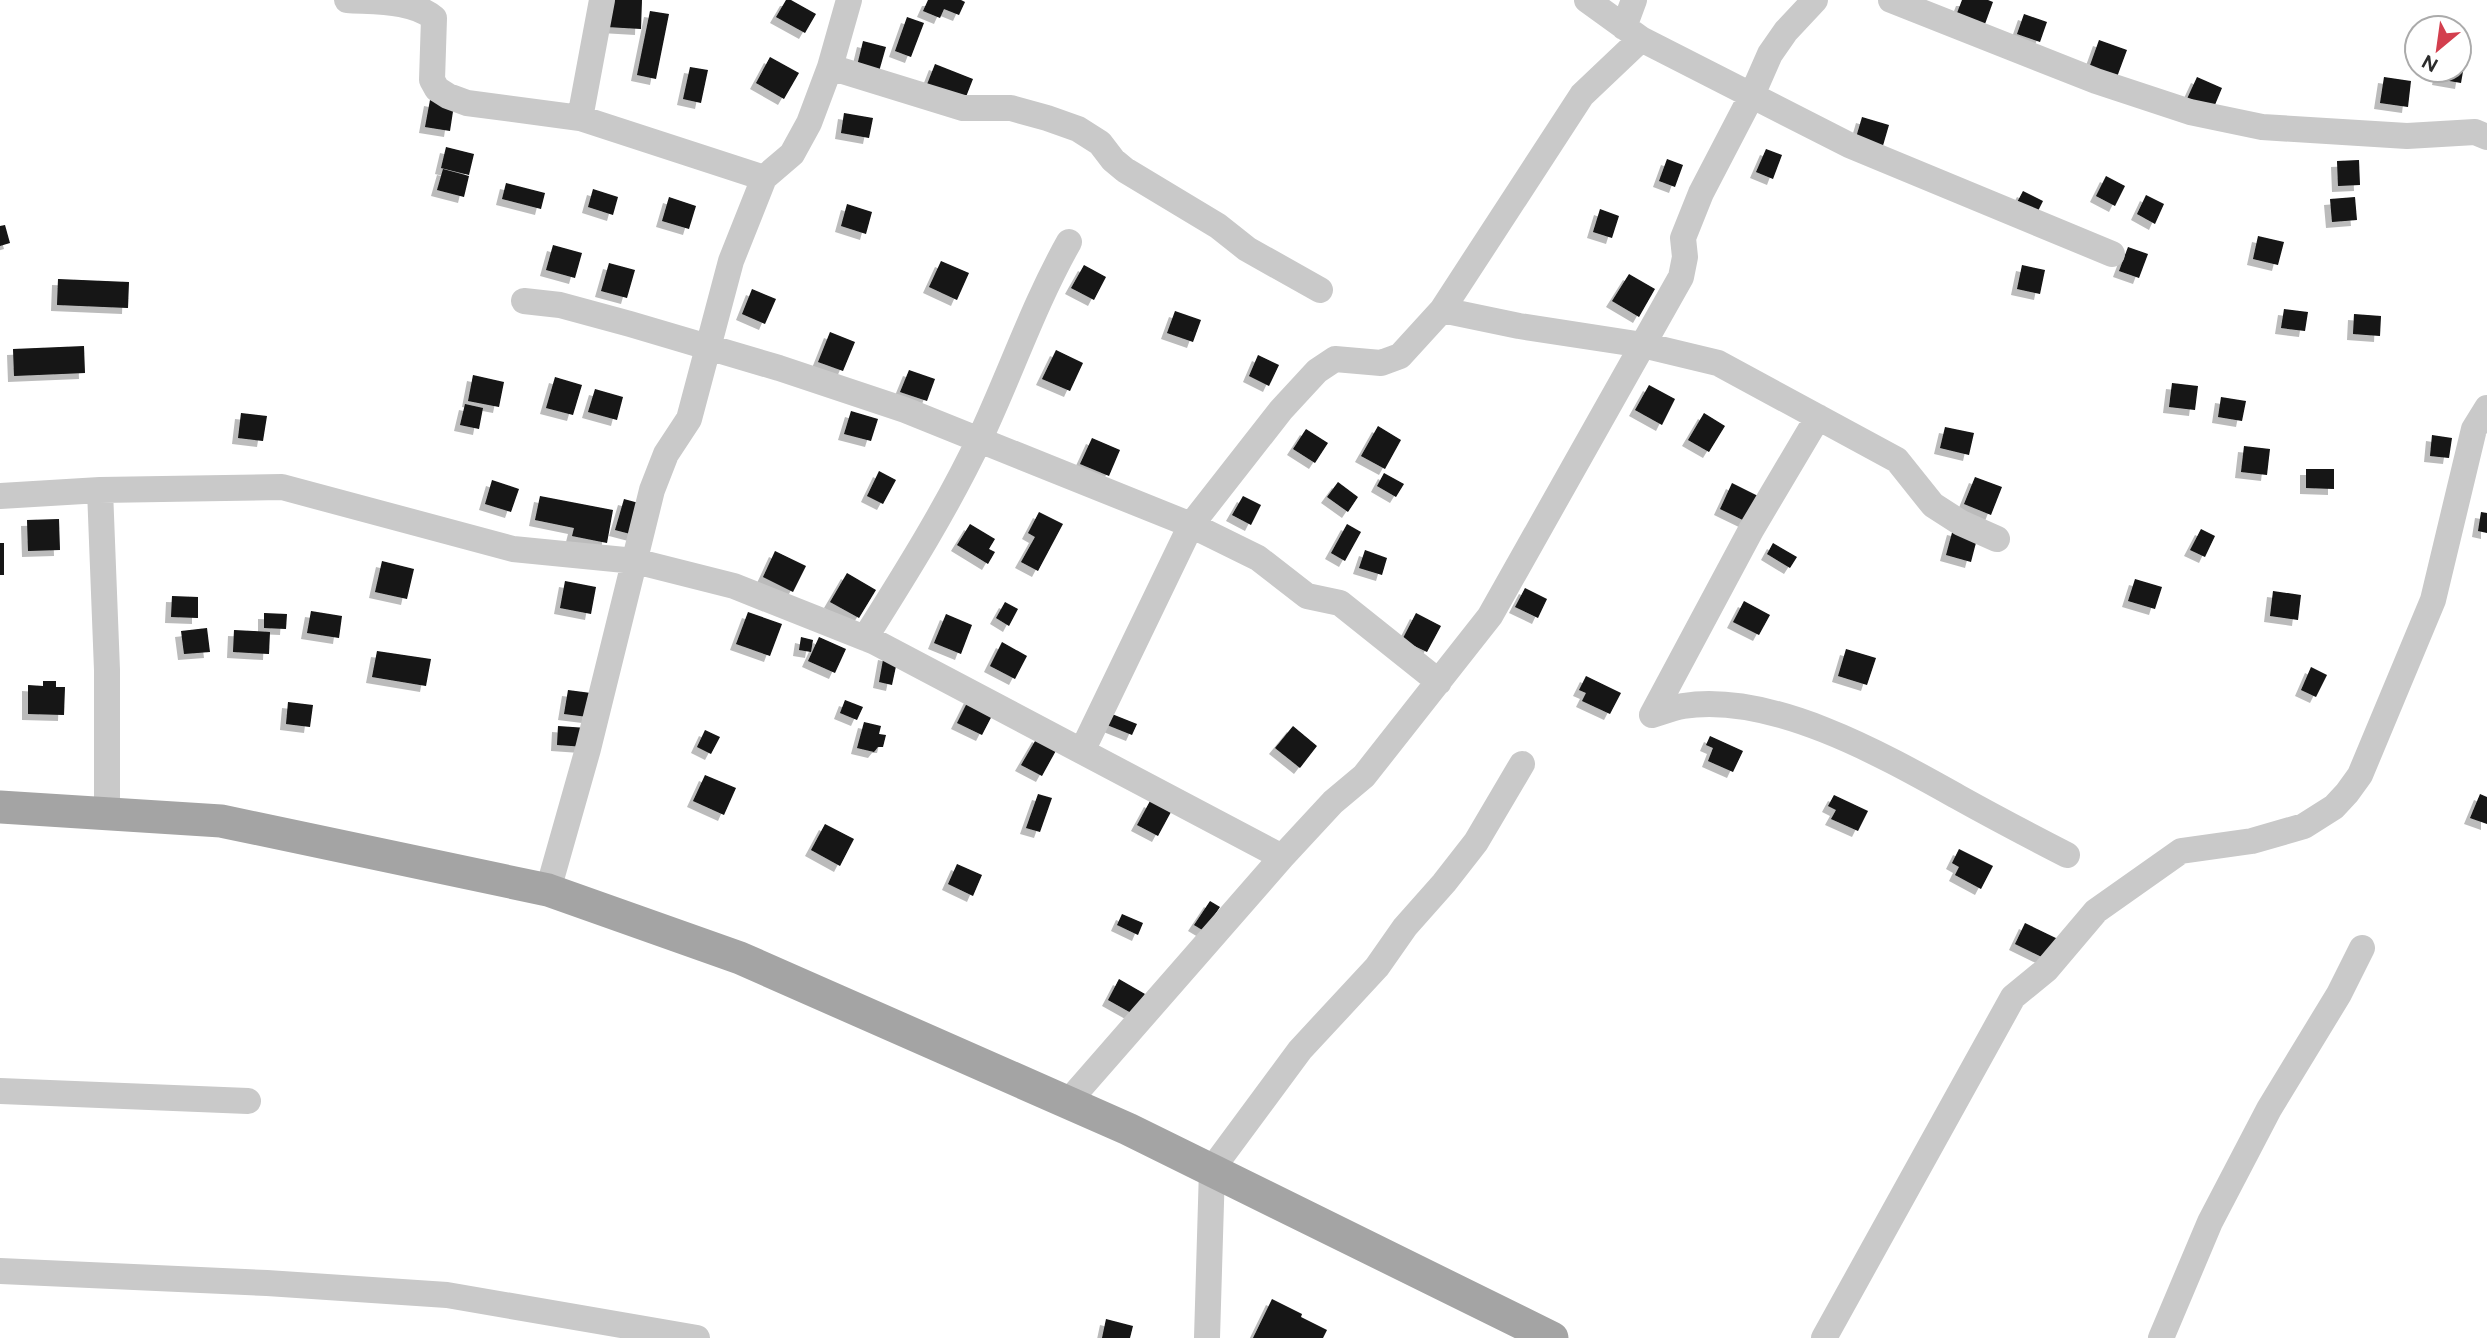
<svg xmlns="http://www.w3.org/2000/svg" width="2487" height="1338" viewBox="0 0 2487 1338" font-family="Figtree,sans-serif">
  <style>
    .building { fill: #131313; filter: url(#shadow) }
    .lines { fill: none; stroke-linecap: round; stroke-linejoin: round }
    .minor { stroke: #c9c9c9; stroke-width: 26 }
    .major { stroke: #a4a4a4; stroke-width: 33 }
  </style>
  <defs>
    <filter id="shadow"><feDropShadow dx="-6" dy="6" stdDeviation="0" flood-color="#0004"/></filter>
  </defs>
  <rect width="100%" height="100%" fill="#fff"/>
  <path class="building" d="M608,0H642L641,29L607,27Z
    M786,0H791L816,14L805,33L776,17Z
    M928,0H961L965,2L959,15L944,9L940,18L923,11Z
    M1962,0H1988L1993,2L1985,24L1957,13Z
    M650,11L669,14L656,79L637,75Z
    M2024,14L2047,22L2040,42L2017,34Z
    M907,17L924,23L911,57L895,51Z
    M2099,40L2127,50L2117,77L2089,68Z
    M863,41L886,47L878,75L856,70Z
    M770,57L799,73L784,99L756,83Z
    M2459,59L2465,60L2461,83L2438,79L2440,70H2459Z
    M935,64L973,79L964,102L926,87Z
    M690,67L708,70L701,103L683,99Z
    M2197,77L2222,88L2212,112L2186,101Z
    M2384,77L2411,81L2408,107L2380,103Z
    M430,100L454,105L450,131L425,127Z
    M844,113L873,118L869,138L841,133Z
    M1862,117L1889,125L1882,149L1855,141Z
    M446,147L474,154L469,175L441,168Z
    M1766,149L1782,155L1773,179L1756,172Z
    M1667,159L1683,165L1675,187L1659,181Z
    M2359,160L2360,185L2338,186L2337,161Z
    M443,169L469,176L464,197L437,190Z
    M2106,176L2125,186L2115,206L2096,196Z
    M506,183L545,193L541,209L502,199Z
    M593,189L618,197L613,215L588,207Z
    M2023,191L2043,201L2033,221L2013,210Z
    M2146,195L2164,204L2155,224L2137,214Z
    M669,197L696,206L689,229L662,221Z
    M2355,197L2357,220L2332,222L2330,199Z
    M847,204L872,212L866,234L841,226Z
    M1600,209L1619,216L1612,238L1593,232Z
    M5,225L10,243L0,246V226Z
    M2258,236L2284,242L2278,265L2253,259Z
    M553,245L582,253L575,278L546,270Z
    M2128,247L2148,254L2139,278L2119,271Z
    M941,261L969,273L957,300L929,287Z
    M609,263L635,270L627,298L601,291Z
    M1084,265L1106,277L1094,300L1071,288Z
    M2022,265L2045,270L2040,294L2017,289Z
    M1629,274L1655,289L1639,317L1612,301Z
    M58,279L129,282L128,308L57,305Z
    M752,289L776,299L765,324L742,314Z
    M2284,309L2308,312L2305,331L2281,328Z
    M1175,311L1201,320L1193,342L1167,333Z
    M2354,314L2381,316L2380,336L2353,334Z
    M830,332L855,342L843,371L818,362Z
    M84,346L85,373L14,376L13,349Z
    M1056,350L1083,363L1070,391L1042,379Z
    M1258,355L1279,365L1269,386L1249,376Z
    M909,370L935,379L927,401L900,392Z
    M473,375L504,382L499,407L468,401Z
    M555,377L582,385L573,415L546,408Z
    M2172,383L2198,386L2195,410L2169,407Z
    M1649,385L1675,399L1662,425L1635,410Z
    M595,389L623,397L617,420L588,412Z
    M2221,397L2246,401L2242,421L2218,417Z
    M465,404L483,408L479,429L460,425Z
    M851,411L878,419L871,441L844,434Z
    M241,413L267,416L263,441L238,438Z
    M1704,413L1725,426L1709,452L1688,440Z
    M1378,426L1401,440L1385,469L1361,456Z
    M1945,427L1974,433L1969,455L1940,448Z
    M1306,429L1328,443L1315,463L1293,449Z
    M2432,435L2452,438L2449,458L2430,456Z
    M1092,438L1120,450L1109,476L1080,464Z
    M2244,446L2270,449L2267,475L2241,472Z
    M2306,469H2334V489L2306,488Z
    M879,471L896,480L883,504L867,496Z
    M1384,473L1404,484L1396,497L1377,486Z
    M1975,477L2002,487L1991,515L1964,504Z
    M492,480L519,489L511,512L485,504Z
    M1338,482L1358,497L1348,512L1327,497Z
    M1732,483L1764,499L1751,524L1720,509Z
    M540,496L613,510L607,543L572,536L574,528L535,520Z
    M1243,496L1261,505L1251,525L1232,515Z
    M624,499L646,505L638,536L615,530Z
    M1039,512L1063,524L1038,571L1021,562L1035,537L1028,533Z
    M2481,512L2487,513V533L2478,531Z
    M59,519L60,550L28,551L27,520Z
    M970,524L995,539L989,549L995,552L988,564L957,545Z
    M1347,524L1361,532L1345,561L1331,553Z
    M1953,529L1978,535L1971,562L1946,555Z
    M2201,529L2215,536L2205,557L2190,550Z
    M0,543H4V575H0Z
    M1773,543L1797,557L1790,568L1767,554Z
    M1365,550L1387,558L1382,575L1359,568Z
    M775,551L806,566L793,592L763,577Z
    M382,561L414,569L407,599L375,592Z
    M847,573L876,590L859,618L830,602Z
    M2135,579L2162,587L2155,609L2128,601Z
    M565,581L596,587L591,614L560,608Z
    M1525,588L1547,599L1538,618L1515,607Z
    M2273,591L2301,595L2298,620L2270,616Z
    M172,596L198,597V618L171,617Z
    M1744,601L1770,615L1759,635L1733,622Z
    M1005,602L1018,609L1009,626L996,618Z
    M311,611L342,616L339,638L307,633Z
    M748,612L782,624L770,656L736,644Z
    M264,613L287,614L286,629L264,628Z
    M1416,613L1441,626L1427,652L1402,640Z
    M946,614L972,625L961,654L934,643Z
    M207,628L210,652L184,654L181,631Z
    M234,630L270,632L269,654L233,652Z
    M801,637L813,640L811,652L799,650Z
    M819,637L846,649L835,673L808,661Z
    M1002,642L1027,656L1015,679L990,666Z
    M1846,649L1876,658L1867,685L1838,676Z
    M377,651L431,659L426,686L372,677Z
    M884,654L898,657L892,685L879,682Z
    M2311,667L2327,675L2316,697L2301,690Z
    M1586,676L1621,693L1610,714L1582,701L1586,693L1579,690Z
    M43,681H56V687H65L64,715L28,714V685L43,686Z
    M568,690L591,693L588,717L564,714Z
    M971,695L996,708L982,735L957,723Z
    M845,700L863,707L857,720L840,713Z
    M288,702L313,705L310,727L286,724Z
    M1112,714L1137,724L1132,735L1107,725Z
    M864,722L881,726L879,734L886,735L883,747H878L874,752L857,748Z
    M558,726L587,728L586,747L557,745Z
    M1293,726L1317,746L1300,768L1275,748Z
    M705,730L720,737L711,754L697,747Z
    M1038,736L1058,747L1042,776L1021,765Z
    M1710,736L1743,751L1733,772L1708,761L1713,748L1706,745Z
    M705,775L736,788L724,815L693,801Z
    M1038,794L1052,798L1040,832L1026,828Z
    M2480,794L2487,797V824L2470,818Z
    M1834,795L1868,811L1858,831L1831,819L1836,810L1828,806Z
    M1150,801L1171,812L1158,836L1137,825Z
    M825,824L854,839L840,866L811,850Z
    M1959,849L1993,866L1981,889L1955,875L1959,867L1952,863Z
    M957,864L982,875L973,896L948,884Z
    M1210,901L1220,907L1204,931L1194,925Z
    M1122,914L1143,923L1138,935L1117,925Z
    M2025,923L2060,940L2050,961L2015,944Z
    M1119,979L1145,994L1133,1014L1108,1000Z
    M1272,1299L1302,1314L1301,1317L1327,1330L1323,1338H1253Z
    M1106,1319L1133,1326L1130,1338H1102Z"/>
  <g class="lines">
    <path class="minor" d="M347,0C375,2 412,0 434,18L432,80L437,89L448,96L467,103L580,118L764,178
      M1587,0L1641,39L1849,145L2112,254
      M1891,0L2096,81L2190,112L2262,127L2407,136L2475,132L2487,137
      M1624,27L1634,0
      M830,67L963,108H1011L1047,118L1078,129L1100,143L1113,160L1125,170L1218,226L1247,249L1320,290
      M580,118L602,0
      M524,301L560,305L630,324L779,368L905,410L1191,525L1258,558L1307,596L1340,603L1439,682
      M1442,310L1519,326L1643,345L1718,363L1897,460L1933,505L1961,523L1997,539
      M100,490L107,670V813
      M0,496L100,490L282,487L513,549L635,561L734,586L875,642L1282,857
      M865,638C906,573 948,506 981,436C1011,372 1034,304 1069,242
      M1652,715C1662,712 1672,708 1683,706C1772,692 1883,755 1958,797C1994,817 2030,836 2067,855
      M1652,715L1751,530L1818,417
      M1082,751L1191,525L1281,410L1317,371L1335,359L1381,363L1400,356L1442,310L1582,95L1641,39
      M548,890L588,749L652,490L666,454L689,419L731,261L764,178L792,154L809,123L830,67L849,0
      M0,1091L248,1101
      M1067,1103L1282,857L1333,802L1364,776L1490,616L1681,277L1685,257L1683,238L1701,193L1752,95L1770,54L1786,31L1815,0
      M0,1271L267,1283L447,1295L697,1338
      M1207,1338L1212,1169L1300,1050L1377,967L1405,927L1444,883L1476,842L1522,764
      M1824,1338L2013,997L2046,970L2096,911L2181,851L2252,841L2304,826L2334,807L2347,793L2360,775L2433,600L2474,429L2487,408
      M2161,1338L2210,1222L2269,1109L2339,994L2362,948"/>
    <path class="major" d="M0,807L221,821L548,890L740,958L1128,1129L1552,1338"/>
  </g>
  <g transform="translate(2438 49) rotate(209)"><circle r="33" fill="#ffffff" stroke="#ababab" stroke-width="2"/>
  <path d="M0-5L12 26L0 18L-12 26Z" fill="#d33f4e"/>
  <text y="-10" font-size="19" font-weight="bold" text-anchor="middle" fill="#2c2c2c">N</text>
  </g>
</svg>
